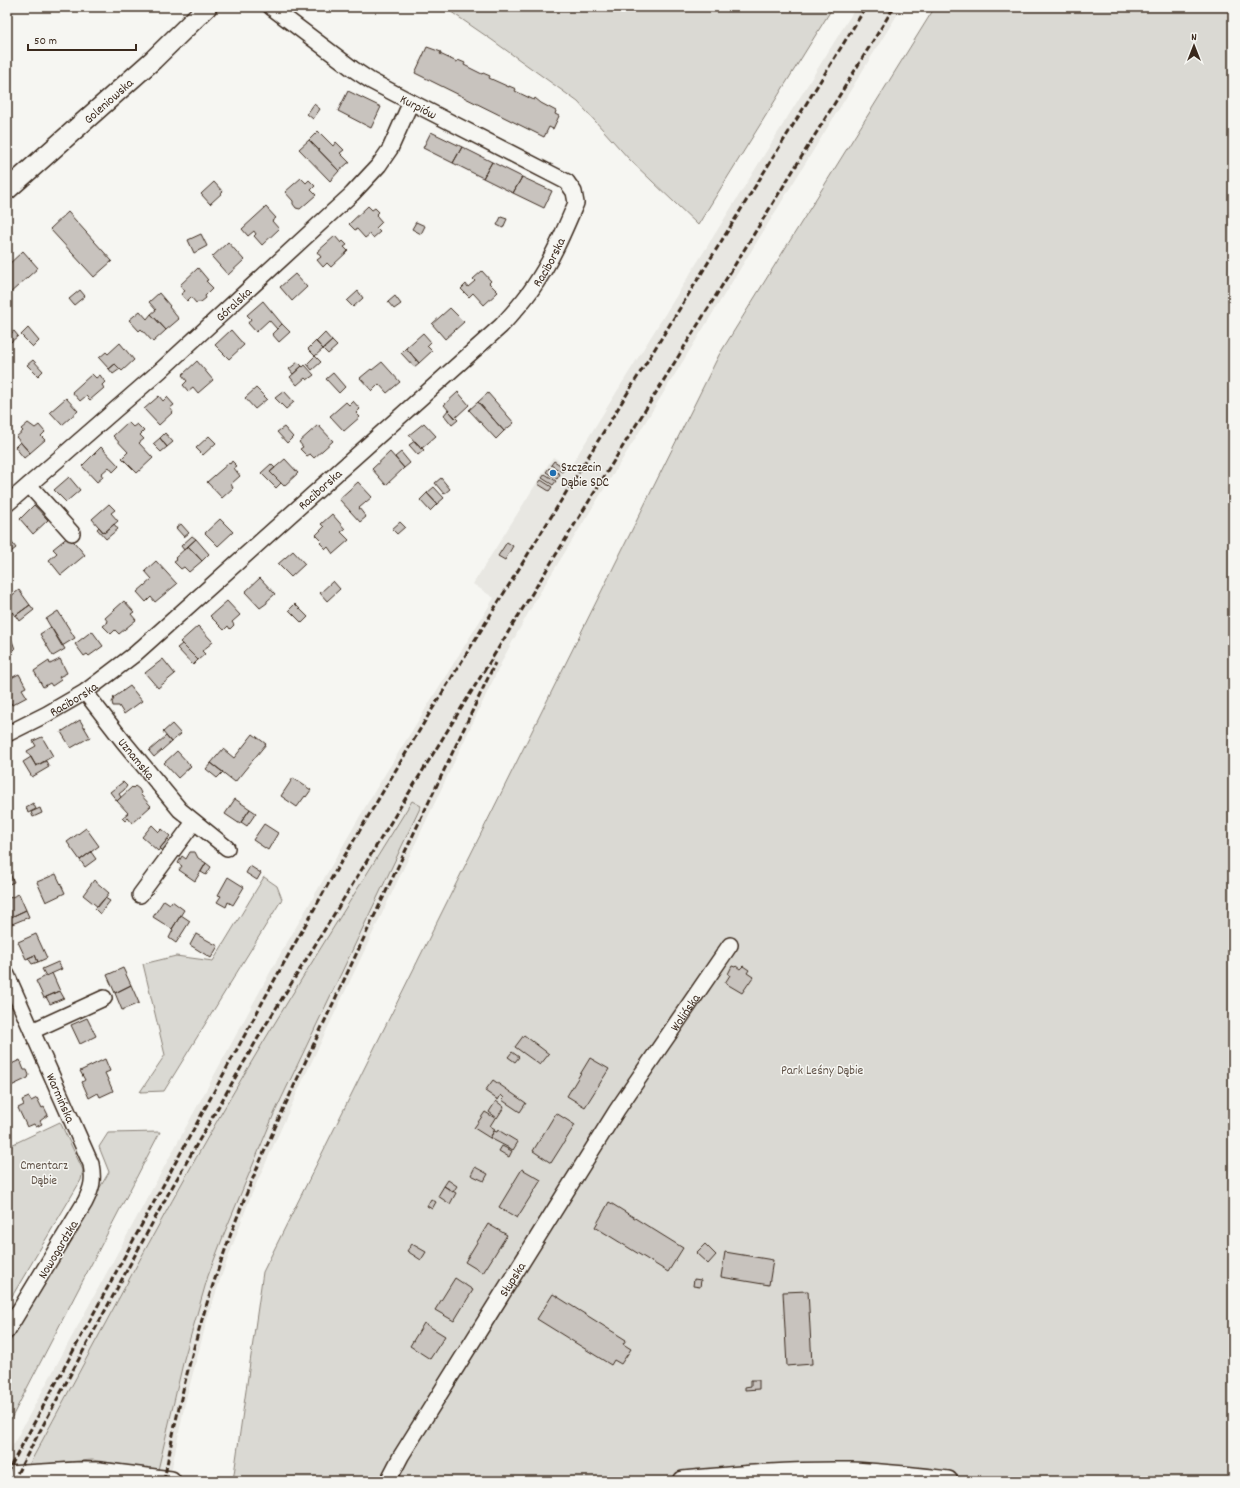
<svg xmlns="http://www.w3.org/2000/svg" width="1240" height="1488" viewBox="0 0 1240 1488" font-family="Dekko,sans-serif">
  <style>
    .built { fill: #e8e7e2 }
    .green { fill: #dad9d3; stroke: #8a8278 }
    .building { fill: #c8c3be; stroke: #3b2a1e }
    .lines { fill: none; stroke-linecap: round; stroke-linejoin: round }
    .minor-casing { stroke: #3b2a1e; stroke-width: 18 }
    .tertiary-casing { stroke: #3b2a1e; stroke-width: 22 }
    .minor { stroke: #f6f6f2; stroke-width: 15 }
    .tertiary { stroke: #f6f6f2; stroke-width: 19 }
    .rail { stroke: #3b2a1e; stroke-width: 3; stroke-dasharray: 6 3; stroke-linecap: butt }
    .poi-dot { fill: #1f6fb2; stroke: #f6f6f2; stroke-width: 1.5 }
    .labels { text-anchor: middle; stroke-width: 3; stroke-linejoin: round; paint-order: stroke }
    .street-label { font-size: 13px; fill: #3b2a1e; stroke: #f6f6f2 }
    .poi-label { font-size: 13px; fill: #3b2a1e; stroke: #f6f6f2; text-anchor: start }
    .park-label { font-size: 13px; fill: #63564b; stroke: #f6f6f2 }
  </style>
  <rect width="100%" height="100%" fill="#f6f6f2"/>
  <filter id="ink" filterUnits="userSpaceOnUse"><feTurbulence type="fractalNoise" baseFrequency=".025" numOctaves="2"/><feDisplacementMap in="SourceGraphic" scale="8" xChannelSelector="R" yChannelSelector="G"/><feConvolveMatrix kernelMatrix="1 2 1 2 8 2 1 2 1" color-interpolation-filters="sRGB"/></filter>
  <g filter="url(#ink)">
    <path class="built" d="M856,7H902L536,599L504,657L302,1082L250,1198L220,1280L207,1320L185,1403L171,1472L158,1470L184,1359L208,1276L239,1194L274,1114L420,806L412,801L301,981L222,1113L148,1245L29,1465L7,1466V1456L273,967L371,797L494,598L473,584L553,457L570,467Z"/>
    <path class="green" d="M444,7H833L698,225L629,159L578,102L492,40Z
      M935,7H1233V1481H233L263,1272L719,355Z
      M412,801L421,806L274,1114L224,1234L208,1276L184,1359L158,1470L92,1460L29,1465C93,1347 155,1229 221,1114C282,1008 348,905 412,801Z
      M264,877L277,886L282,899L164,1091L140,1092L165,1055L143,964L176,956L213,961Z
      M60,1122L83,1170L81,1180L8,1303L7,1302V1147Z
      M160,1132L12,1417L7,1423V1347L109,1172L99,1147L108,1133Z"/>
    <path class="building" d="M427,47L441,52L440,54L457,62L458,60L465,63L464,65L482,74L483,73L490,76L489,78L509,87V86L516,89L515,91L534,100L535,98L541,103L556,111L555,114L559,116L553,129L549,127L544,137L415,73Z
      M348,91L381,107L371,128L338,111Z
      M314,104L320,109L313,119L307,114Z
      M318,131L333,146L336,142L344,150L340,153L350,163H348L339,171L309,140Z
      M431,132L462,147L453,163L423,148Z
      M309,140L339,171L330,181L299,149Z
      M462,147L492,162L483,178L453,163Z
      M492,162L522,177L513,193L483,178Z
      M522,177L552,191L544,208L513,193Z
      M301,178L306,183L309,180L315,186L311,190L316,195L300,209L296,208L293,204V201L285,192Z
      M214,182L223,192L210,204L201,194Z
      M368,206L372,210L375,208L379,212L376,215L382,222L376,228L380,232L373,238L370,234L365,238L357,229L355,230L349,224Z
      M266,207L276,218L272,221L279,229L262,245L254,236L256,234L254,231L248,236L242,229Z
      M68,212L112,261L94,277L50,229Z
      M501,217L507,219L503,228L497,225Z
      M416,222L425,226L421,234L412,229Z
      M201,234L207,246L194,253L188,240Z
      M335,236L341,243L343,241L347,245L344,247L348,251L331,267L327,263L323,267L317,260L321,257L317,252Z
      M228,242L244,260L228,275L212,257Z
      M23,251L38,268L9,294L7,293V266Z
      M198,268L208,280L206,281L213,288L205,296L206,298L201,302H198L196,303L191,297L187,301L181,294L185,291L180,285Z
      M482,271L491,281L489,283L498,292L484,305L473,293L469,297L461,289L466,284L468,287L475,281L473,279Z
      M295,274L307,287L292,301L280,287Z
      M80,290L85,296L74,305L69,299Z
      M358,291L363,298L353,307L347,301Z
      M159,293L170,306L169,307L179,319L166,330L151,314L156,310L149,302Z
      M395,296L401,304L394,309L388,302Z
      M263,301L282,324L277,329L269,320L256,332L248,323L251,319L247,315Z
      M450,308L464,322L445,339L432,324Z
      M140,311L147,319L151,314L166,330L153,342L141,329L139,331L129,320Z
      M282,324L290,332L279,342L272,334Z
      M28,328L39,341L33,347L21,335Z
      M231,330L244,345L229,359L215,345Z
      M14,331L18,336L11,342L7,336Z
      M325,333L332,341L323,349L316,342Z
      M423,333L431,342L427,346L432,351L419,363L406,348Z
      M316,341L323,349L315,356L308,349Z
      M332,341L337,346L328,354L323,349Z
      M120,343L134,360L122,371L115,364L109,369L99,358L106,352L108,354Z
      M406,348L419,363L414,367L401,353Z
      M315,356L321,362L312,370L307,364Z
      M33,360L43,371L38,376L27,365Z
      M197,361L213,380L198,393L193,387L188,391L183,385L187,381L182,375Z
      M298,362L302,366L293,374L289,369Z
      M382,362L400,382L387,393L379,384L372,391L360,378L371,369L372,370Z
      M115,364L120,369L113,374L109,369Z
      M305,365L314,375L307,380L305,378L297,385L290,377L302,366L303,367Z
      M333,373L345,387L339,393L326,379Z
      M92,374L96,378L100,375L105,382L102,385L104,388L90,400L86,396L80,401L72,392Z
      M256,388L267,399L255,409L245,398Z
      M284,391L294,402L286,409L275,398Z
      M458,392L469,405L455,418L444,405Z
      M488,393L514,423L504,431L478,402Z
      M159,396L163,401L167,397L174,405L170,408L173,412L159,425L144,409Z
      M66,398L78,411L62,425L50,412Z
      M353,401L360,409L356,413L360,417L344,431L330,416L346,402L349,405Z
      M478,402L504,431L496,439L469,410Z
      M448,410L458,420L452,425L444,415Z
      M128,422L133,427L137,424L144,431L140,435L144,439L139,443L153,458L137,473L122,458L128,452L113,436Z
      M28,423L35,428L39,425L45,432L41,436L45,440L30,453L16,437L23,431L21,429Z
      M424,423L436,436L421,449L409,435Z
      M318,425L333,441L314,458L310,454L307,456L300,449L303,447L299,442Z
      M284,427L293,437L287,443L277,432Z
      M165,433L173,442L167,447L160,438Z
      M209,436L216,443L203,455L196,448Z
      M160,438L167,447L161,452L153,444Z
      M415,441L424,450L418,455L409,445Z
      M20,442L30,453L24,458L15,447Z
      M101,447L119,466L113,472L109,467L101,474L103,477L97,482L82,466Z
      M390,452L404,468L386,485L372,469Z
      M401,452L410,463L404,468L395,457Z
      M285,459L298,473L284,486L270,472Z
      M232,461L237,466L234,468L240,476L231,484L233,488L222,498L207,482L229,463L230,464Z
      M554,461L565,468L562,472L551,465Z
      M271,464L275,468L270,472L281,483L276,488L261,473Z
      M549,468L560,474L557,479L546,472Z
      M545,474L556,481L553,485L542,478Z
      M69,477L80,490L66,502L54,490Z
      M441,478L450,489L444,494L435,483Z
      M541,480L552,487L549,491L538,484Z
      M358,482L372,497L359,508L366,517L360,522L339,499Z
      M434,487L444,498L437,504L427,493Z
      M427,493L437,504L430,511L420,500Z
      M109,504L115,510L111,513L118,521L104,533L92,519Z
      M34,505L48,520L33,534L20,519Z
      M332,514L345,529L341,532L349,540L333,554L328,547L326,549L320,543L322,541L316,535L324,527L321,524Z
      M220,519L233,532L218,546L205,533Z
      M400,522L405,527L397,534L392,529Z
      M114,524L118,529L106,539L97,529L99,527L104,533Z
      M181,524L189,533L184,537L176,528Z
      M7,536L16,548L7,555Z
      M69,536L85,555L61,575L49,560L57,553L53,549Z
      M192,536L196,539L184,550L181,546Z
      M196,539L209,554L202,561L188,546Z
      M507,542L513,546L505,560L498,556Z
      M188,546L202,561L189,572L184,567L181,569L174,562L177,560L175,558Z
      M293,551L305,564L291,577L278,564Z
      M156,561L177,584L155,602L151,597L146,602L137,592L152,579L145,571Z
      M260,578L275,594L267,601V603L260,608L245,592Z
      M333,581L340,589L327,601L320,593Z
      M19,590L30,605L15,616L7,605V599Z
      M124,601L134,612L131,614L136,620L119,634L115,630L111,634L103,626L108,622L105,618Z
      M227,601L240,615L232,622L234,625L230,629L228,626L224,630L210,616Z
      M295,604L308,617L302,623L289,610Z
      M30,605L34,610L20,621L16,615Z
      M58,611L75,638L62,646L46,619Z
      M198,626L213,642L202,651L205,654L198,660L180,642Z
      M7,627L15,649L9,651L7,646Z
      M51,627L65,649L53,656L40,634Z
      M92,631L103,646L89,656L87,654L84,656L75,644Z
      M182,644L198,660L193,665L177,648Z
      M60,659L67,673L59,677L61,680L52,686L50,683L43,687L34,671L49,661L50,664Z
      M163,659L175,674L158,688L145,673Z
      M19,674L26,687L22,689L27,697L12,705L11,703L7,705V680Z
      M130,686L142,701L124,714L119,706H113L112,702L114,699L113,698Z
      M80,720L90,737L71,748L61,732Z
      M172,724L181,734L171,742L163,732Z
      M253,734L266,744L235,782L211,763L223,749L234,758Z
      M166,736L171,742L154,757L149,751Z
      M42,737L53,756L36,766L27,751L36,746L33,741Z
      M177,751L191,766L178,778L164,763Z
      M31,757L36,766L46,761L49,767L32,777L23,762Z
      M211,763L223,772L217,778L206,769Z
      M293,778L311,790L306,797L305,796L297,807L281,796Z
      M123,782L127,786L124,790L119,794L121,797L117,801L110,792Z
      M135,786L139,789L141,793L140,794L151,806L132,823L128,818L125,821L122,818L128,813L117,801L132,787L133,788Z
      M235,799L250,809L240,824L225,814Z
      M33,803L36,809L28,813L26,807Z
      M40,808L42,813L33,817L31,812Z
      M250,809L256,813L247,826L241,822Z
      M264,824L278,833L268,850L253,840Z
      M152,825L159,832L162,829L170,836L158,851L142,837Z
      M86,828L99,846L80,860L67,842Z
      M168,839L172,843L164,852L160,848Z
      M91,852L96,859L85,867L80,860Z
      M190,852H195L198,858L206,863L195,881L179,870L182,866L178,863L182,856L186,859Z
      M206,863L211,867L206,875L201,872Z
      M250,866L261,873L257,880L246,873Z
      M10,874L14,882L7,885V876Z
      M56,874L65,893L46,902L37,882Z
      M228,877L244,887L233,905L228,902L226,907L217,902L221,896L218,895Z
      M94,880L109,893L98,907L83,895Z
      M19,894L26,910L9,918L7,913V899Z
      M105,898L110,901L100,914L95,909Z
      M164,900L170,904L172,901L184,910L172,929L153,917Z
      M26,910L29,917L12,924L9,918Z
      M181,915L190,921L176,943L169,938L173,930L172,929Z
      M36,934L47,958L38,962L35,955L26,959L18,942Z
      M196,934L218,946L211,958L190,945Z
      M35,955L38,962L32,964L28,958Z
      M58,962L62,969L46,976L42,969Z
      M732,966L735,967L736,966L740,969L743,966L749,970L747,973L753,977L742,993L725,983L730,975L728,974Z
      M123,968L131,985L115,993L107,975Z
      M52,973L60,991L44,998L36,981Z
      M131,985L139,1003L122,1010L115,993Z
      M60,991L64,998L50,1004L46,997Z
      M87,1018L96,1036L80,1044L71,1025Z
      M524,1035L549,1054L540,1065L515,1047Z
      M512,1052L519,1057L515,1062L508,1057Z
      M590,1058L609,1069L585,1107L567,1096Z
      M105,1059L110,1071L105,1073L113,1091L100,1097L98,1093L89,1098L82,1082L85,1080L80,1071Z
      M20,1060L24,1070H27L29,1075L28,1078L7,1088V1066Z
      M493,1080L526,1103L520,1112L502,1100L504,1098L501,1095L498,1100L485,1091Z
      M29,1097L31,1101L37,1098L42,1108L44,1107L48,1115L40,1121L42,1124L36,1127L34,1124L27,1127L18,1108L24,1105L22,1100Z
      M496,1101L504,1107L497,1118L489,1112Z
      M485,1112L495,1118L490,1126L495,1129L490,1138L474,1128Z
      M556,1113L575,1125L551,1163L533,1151Z
      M498,1130L518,1142L513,1150L490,1138L494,1131L497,1132Z
      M502,1146L512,1151L509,1157L499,1151Z
      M475,1167L488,1174L484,1181L471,1175Z
      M522,1169L541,1180L517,1218L499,1207Z
      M448,1180L457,1186L453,1192L444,1186Z
      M444,1186L456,1193L450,1204L438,1196Z
      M431,1199L436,1202L432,1209L427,1206Z
      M609,1202L683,1248L668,1272L595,1227Z
      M488,1224L507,1235L483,1273L465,1262Z
      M412,1244L426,1252L421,1260L407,1251Z
      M705,1244L716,1255L708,1264L696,1253Z
      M725,1252L773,1260L769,1285L721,1277Z
      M455,1278L473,1290L454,1321L435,1310Z
      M694,1279L701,1280L700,1287L693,1286Z
      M808,1291L812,1364L787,1366L783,1292Z
      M553,1294L626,1340L623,1344L631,1349L621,1364L614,1360L611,1365L537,1319Z
      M424,1323L445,1336L430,1359L410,1346Z
      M751,1380H759V1389L745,1390V1387L751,1386Z"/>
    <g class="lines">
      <g class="minor-casing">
        <g id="minor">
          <path d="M29,485L72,533"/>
          <path id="s1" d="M7,504L161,370L352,194L379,165L390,149L411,102"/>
          <path id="s2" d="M85,692L123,741L180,810L227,848"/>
          <path id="s3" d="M7,734L47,714L85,692L135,654L501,326C513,313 525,300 534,286C552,260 564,231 576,203L574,192L567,182L411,102L371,81L353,69L271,7"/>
          <path d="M140,895L194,822"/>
          <path id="s4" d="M7,975L91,1164C94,1180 92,1188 85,1202L7,1331"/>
          <path d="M32,1031L104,998"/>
          <path id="s5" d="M388,1481L401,1456L617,1110L730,945"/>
        </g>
      </g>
      <g class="tertiary-casing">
        <g id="tertiary">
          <path id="s6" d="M7,190L153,60L207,7"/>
          <path d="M7,1476L77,1472H99L171,1481"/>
          <path d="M683,1481C738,1476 794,1471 850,1472C883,1473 915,1477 948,1481"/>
        </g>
      </g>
      <use href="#minor" class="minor"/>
      <use href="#tertiary" class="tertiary"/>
      <path class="rail" d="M7,1473L280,970L335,872L428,716L866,7
        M13,1481L167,1196L262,1031L894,7
        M164,1481C178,1403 197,1327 224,1253C257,1159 302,1070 344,980C394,874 445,769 495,663"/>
    </g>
  </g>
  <circle class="poi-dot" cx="553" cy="473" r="4"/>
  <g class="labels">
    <g class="street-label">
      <text dy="5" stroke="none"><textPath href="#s6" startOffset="135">Goleniowska</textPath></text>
      <text transform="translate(419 106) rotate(27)" y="5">Kurpiów</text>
      <text dy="5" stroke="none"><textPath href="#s3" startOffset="723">Raciborska</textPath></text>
      <text dy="5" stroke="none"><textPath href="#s1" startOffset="302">Góralska</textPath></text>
      <text dy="5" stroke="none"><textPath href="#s3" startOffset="399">Raciborska</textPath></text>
      <text dy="5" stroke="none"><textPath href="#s3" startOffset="75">Raciborska</textPath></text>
      <text dy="5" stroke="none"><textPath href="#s2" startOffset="84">Uznamska</textPath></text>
      <text dy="5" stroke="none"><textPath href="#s5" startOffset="555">Wolińska</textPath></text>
      <text dy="5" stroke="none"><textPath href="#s4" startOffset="134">Warmińska</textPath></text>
      <text transform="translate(57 1249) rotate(-59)" y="5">Nowogardzka</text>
      <text dy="5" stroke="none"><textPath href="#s5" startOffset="237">Słupska</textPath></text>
    </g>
    <g class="poi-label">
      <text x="561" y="471">Szczecin<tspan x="561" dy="15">Dąbie SDC</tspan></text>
    </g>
    <g class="park-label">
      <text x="822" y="1074">Park Leśny Dąbie</text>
      <text x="44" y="1169">Cmentarz<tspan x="44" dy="15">Dąbie</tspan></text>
    </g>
  </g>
  <rect width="1240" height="1488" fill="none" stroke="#f6f6f2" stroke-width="24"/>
  <rect x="12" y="12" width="1216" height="1464" fill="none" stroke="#3b2a1e" stroke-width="1.5" filter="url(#ink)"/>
  <g transform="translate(1194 46)" stroke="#f6f6f2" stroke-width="3" paint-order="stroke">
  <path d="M0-3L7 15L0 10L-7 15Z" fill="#3b2a1e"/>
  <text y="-6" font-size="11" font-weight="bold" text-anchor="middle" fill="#3b2a1e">N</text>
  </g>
  <path d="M28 44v6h108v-6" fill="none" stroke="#3b2a1e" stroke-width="2"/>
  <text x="34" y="44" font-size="12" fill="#3b2a1e" stroke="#f6f6f2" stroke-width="3" paint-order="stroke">50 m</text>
</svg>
